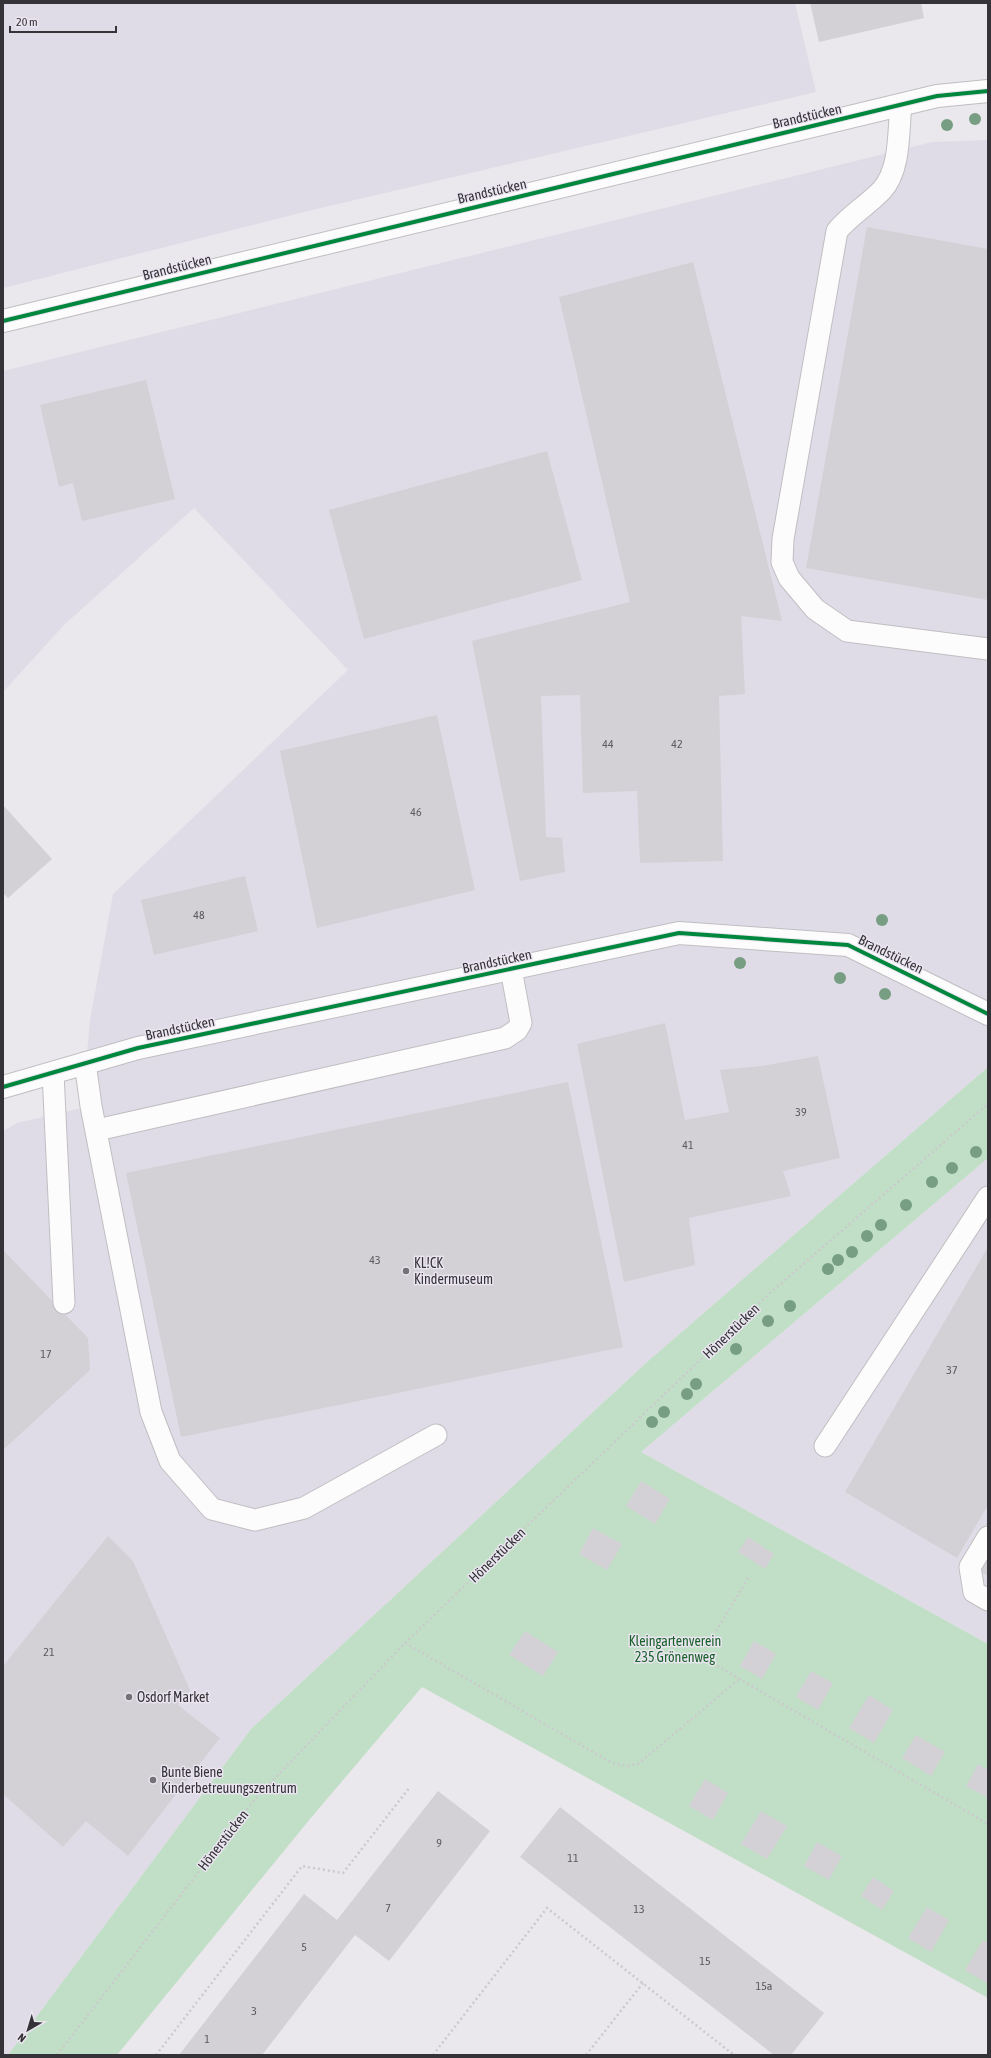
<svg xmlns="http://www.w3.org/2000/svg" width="991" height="2058" viewBox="0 0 991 2058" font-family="'Asap Condensed',sans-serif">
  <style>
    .built { fill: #e0dce7 }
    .green { fill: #c1dfc6 }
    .building { fill: #d3d1d5 }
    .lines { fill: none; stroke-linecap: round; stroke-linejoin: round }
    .lane-casing { stroke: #c0bec2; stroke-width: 23 }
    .street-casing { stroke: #c0bec2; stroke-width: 24 }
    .path { stroke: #cacacc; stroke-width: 2.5; stroke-dasharray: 2 3; stroke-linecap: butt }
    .lane { stroke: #fcfcfc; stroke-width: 21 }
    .street { stroke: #fcfcfc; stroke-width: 22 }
    .cycleway-casing { stroke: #eae5f0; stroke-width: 6 }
    .cycleway { stroke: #00873e; stroke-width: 4 }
    .tree { fill: #779e82 }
    .poi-dot { fill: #747277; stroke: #eae5f0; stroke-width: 1.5 }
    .labels { text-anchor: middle; stroke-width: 3; stroke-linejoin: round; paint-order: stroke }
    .number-label { font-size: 12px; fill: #5d5b5f }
    .street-label { font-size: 14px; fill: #353337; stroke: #eae5f0 }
    .poi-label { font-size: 14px; fill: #353337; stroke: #eae5f0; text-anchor: start }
    .park-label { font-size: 14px; fill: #19612a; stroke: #eae5f0 }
  </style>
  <rect width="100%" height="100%" fill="#eae8ed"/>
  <path class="built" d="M3,3H795L816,92L308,211L3,288Z
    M988,140V1067L646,1363L251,1729L8,2055H3V1131L17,1123L82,1108L90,1020L113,894L348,670L194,508L64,625L3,692V371L932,142Z
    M988,1158V1644L641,1452Z"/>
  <path class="green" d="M988,1067V1158L641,1452L988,1644V1998L422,1687L310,1819L117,2055H8L251,1729L646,1363Z"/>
  <path class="building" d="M810,3H921L924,18L819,42Z
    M867,227L988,249V600L806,568Z
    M693,262L782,621L741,616L745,694L719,696L723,861L640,863L637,791L583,793L580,695L541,696L546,837L562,838L565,872L520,881L472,641L630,602L559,297Z
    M146,380L175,499L82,521L73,483L59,487L40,405Z
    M547,451L582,580L364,639L329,510Z
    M437,715L475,890L317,928L280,751Z
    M3,805L52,859L8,898L3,893Z
    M245,876L258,931L154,955L141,900Z
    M665,1023L685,1120L729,1112L720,1070L762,1066L818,1056L840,1158L783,1171L791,1196L689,1218L695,1265L624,1282L577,1044Z
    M568,1082L623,1347L181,1437L126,1173Z
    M988,1247V1505L957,1558L845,1492Z
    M3,1250L88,1338L90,1370L3,1450Z
    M641,1481L670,1499L655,1524L626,1506Z
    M593,1528L622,1544L607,1570L579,1554Z
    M108,1536L133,1561L190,1690L178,1705L220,1738L128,1856L86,1821L63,1847L3,1794V1666Z
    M748,1537L774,1554L765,1569L738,1552Z
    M988,1557V1576L979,1571Z
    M525,1631L558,1652L543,1676L509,1655Z
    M754,1641L776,1654L762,1679L740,1666Z
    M811,1671L833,1683L818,1710L796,1697Z
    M869,1695L893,1710L874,1743L849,1728Z
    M916,1735L945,1752L931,1776L902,1758Z
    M978,1764L988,1770V1798L966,1786Z
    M705,1779L728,1793L713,1820L689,1806Z
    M438,1791L490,1831L389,1961L355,1935L262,2055H179L304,1894L337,1920Z
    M560,1807L824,2013L791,2055H774L520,1857Z
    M761,1811L787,1826L767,1859L741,1844Z
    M817,1842L842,1856L829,1880L804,1866Z
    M873,1877L894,1891L882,1910L861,1896Z
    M927,1907L949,1920L931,1952L908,1938Z
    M983,1940L988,1943V1984L965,1970Z"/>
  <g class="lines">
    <g class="lane-casing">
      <path id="lane" d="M901,105C898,131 901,169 882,190C868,205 850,215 837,231L783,539L782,562L789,578L815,609L847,631L988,649
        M85,1063L91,1106L151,1412L170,1461L212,1509L255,1520L304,1508L436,1435
        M53,1073L64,1303
        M97,1130L505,1038L517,1030L521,1023L511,969
        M825,1446L988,1197
        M988,1537L970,1567L974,1592L988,1600"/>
    </g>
    <g class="street-casing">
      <path id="street" d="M3,321L937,96L988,91
        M3,1087L138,1048L679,933L848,945L988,1014"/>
    </g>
    <path class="path" d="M748,1578L705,1650L709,1661L988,1824
      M405,1643L612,1763L627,1766L638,1764L738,1680
      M57,2055L255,1799L405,1643L771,1292L988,1104
      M156,2055L302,1866L343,1873L410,1787
      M433,2055L547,1908L734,2055
      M586,2055L643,1983"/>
    <use href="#lane" class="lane"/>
    <use href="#street" class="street"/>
    <g class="cycleway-casing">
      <path id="cycleway" d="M3,321L937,96L988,91
        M3,1087L138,1048L679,933L848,945L988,1014"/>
    </g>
    <use href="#cycleway" class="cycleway"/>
  </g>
  <g class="tree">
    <circle cx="975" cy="119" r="6"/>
    <circle cx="947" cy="125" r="6"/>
    <circle cx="882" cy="920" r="6"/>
    <circle cx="740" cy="963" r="6"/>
    <circle cx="840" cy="978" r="6"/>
    <circle cx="885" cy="994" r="6"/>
    <circle cx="976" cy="1152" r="6"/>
    <circle cx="952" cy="1168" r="6"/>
    <circle cx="932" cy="1182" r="6"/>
    <circle cx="906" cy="1205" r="6"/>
    <circle cx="881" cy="1225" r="6"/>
    <circle cx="867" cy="1236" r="6"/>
    <circle cx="852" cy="1252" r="6"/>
    <circle cx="838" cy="1260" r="6"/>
    <circle cx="828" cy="1269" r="6"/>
    <circle cx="790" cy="1306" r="6"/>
    <circle cx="768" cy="1321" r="6"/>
    <circle cx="736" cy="1349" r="6"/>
    <circle cx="696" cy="1384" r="6"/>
    <circle cx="687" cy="1394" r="6"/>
    <circle cx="664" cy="1412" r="6"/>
    <circle cx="652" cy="1422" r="6"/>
  </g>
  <g class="poi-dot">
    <circle cx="406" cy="1271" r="4"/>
    <circle cx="129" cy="1697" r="4"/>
    <circle cx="153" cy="1780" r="4"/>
  </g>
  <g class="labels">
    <g class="number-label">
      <text x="608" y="748">44</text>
      <text x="677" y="748">42</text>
      <text x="416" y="816">46</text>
      <text x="199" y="919">48</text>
      <text x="801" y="1116">39</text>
      <text x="688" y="1149">41</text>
      <text x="375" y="1264">43</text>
      <text x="46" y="1358">17</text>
      <text x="952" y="1374">37</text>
      <text x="49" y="1656">21</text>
      <text x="439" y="1847">9</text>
      <text x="573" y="1862">11</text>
      <text x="388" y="1912">7</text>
      <text x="639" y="1913">13</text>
      <text x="304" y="1951">5</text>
      <text x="705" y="1965">15</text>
      <text x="764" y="1990">15a</text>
      <text x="254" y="2015">3</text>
      <text x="207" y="2043">1</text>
    </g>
    <g class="street-label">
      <text transform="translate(807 116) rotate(-13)" y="5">Brandstücken</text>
      <text transform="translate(492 191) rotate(-13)" y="5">Brandstücken</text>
      <text transform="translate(177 267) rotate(-14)" y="5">Brandstücken</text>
      <text transform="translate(891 954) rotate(26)" y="5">Brandstücken</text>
      <text transform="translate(497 961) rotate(-12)" y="5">Brandstücken</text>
      <text transform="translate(180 1028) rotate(-12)" y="5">Brandstücken</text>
      <text transform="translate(731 1331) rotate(-44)" y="5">Hönerstücken</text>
      <text transform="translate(497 1555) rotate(-44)" y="5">Hönerstücken</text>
      <text transform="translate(223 1840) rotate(-52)" y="5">Hönerstücken</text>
    </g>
    <g class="poi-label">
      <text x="414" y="1268">KL!CK<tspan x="414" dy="16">Kindermuseum</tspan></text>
      <text x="137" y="1702">Osdorf Market</text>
      <text x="161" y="1777">Bunte Biene<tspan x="161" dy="16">Kinderbetreuungszentrum</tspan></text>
    </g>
    <g class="park-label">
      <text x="675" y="1646">Kleingartenverein<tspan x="675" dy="16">235 Grönenweg</tspan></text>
    </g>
  </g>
  <rect width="991" height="2058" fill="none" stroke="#353337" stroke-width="8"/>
  <g transform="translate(28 2030) rotate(218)" stroke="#eae5f0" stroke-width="3" paint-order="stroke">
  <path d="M0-3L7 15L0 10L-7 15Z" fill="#353337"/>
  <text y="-6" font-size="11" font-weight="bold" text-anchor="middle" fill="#353337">N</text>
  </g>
  <path d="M10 26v6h106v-6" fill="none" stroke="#353337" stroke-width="2"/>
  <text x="16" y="26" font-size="12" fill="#353337" stroke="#eae5f0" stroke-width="3" paint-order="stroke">20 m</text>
</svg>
